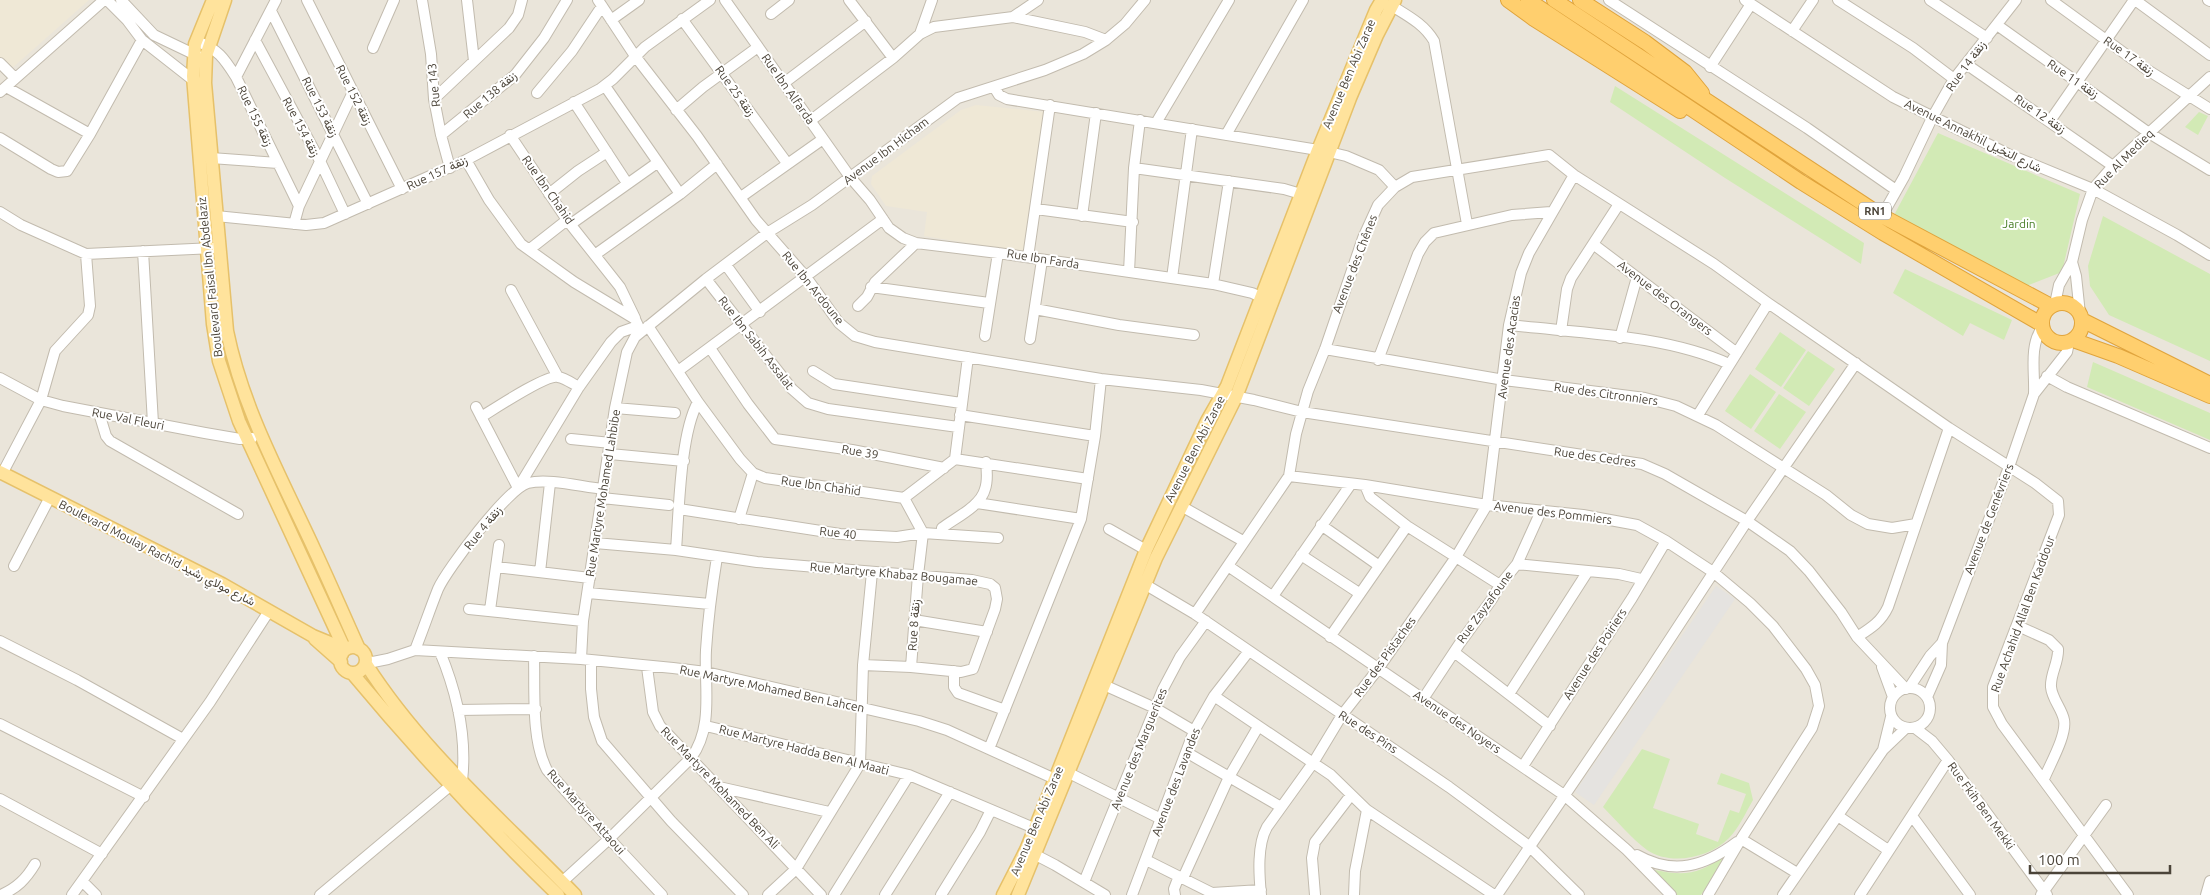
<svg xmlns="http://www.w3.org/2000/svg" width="2210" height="895" viewBox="0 0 2210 895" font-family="Ubuntu,Vazirmatn,sans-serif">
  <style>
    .residential { fill: #eae5da }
    .education { fill: #efe8d6 }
    .green { fill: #d2eab5 }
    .parking { fill: #e5e3e0 }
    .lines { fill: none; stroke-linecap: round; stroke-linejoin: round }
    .minor-casing { stroke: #c2bbae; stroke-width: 12 }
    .major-casing { stroke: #e6c16a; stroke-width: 15 }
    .highway-casing { stroke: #e0a43c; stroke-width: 16 }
    .minor { stroke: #fff; stroke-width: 10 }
    .major { stroke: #ffe39c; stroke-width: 12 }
    .highway { stroke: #ffcf6e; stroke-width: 14 }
    .labels { text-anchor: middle; stroke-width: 4; stroke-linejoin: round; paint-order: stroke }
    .shield { fill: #fff; stroke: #817c74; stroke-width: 1 }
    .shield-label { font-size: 11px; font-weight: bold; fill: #4b4439 }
    .street-label { font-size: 12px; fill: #4b4439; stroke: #fff }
    .park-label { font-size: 12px; fill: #4a7f2a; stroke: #fff }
  </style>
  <rect width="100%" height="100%" fill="#f6f3ec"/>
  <path class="residential" d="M0,0H2210V895H0Z"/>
  <path class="education" d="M0,0H89L10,70L0,59Z
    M976,105L1045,112L1024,252L924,236L927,212L886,206L871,184L872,176L961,110Z"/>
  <path class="green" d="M1615,86L1864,243L1861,264L1725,178L1610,102Z
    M2199,112L2208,116L2198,135L2185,127Z
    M1938,133L2080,194L2062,272L2026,286L1893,217Z
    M2103,216L2210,274V361L2109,315L2090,286L2088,266Z
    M1905,269L2012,320L2004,340L1970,323L1963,336L1893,293Z
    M1780,332L1806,350L1781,387L1755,369Z
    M1808,351L1835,369L1809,406L1783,388Z
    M2093,362L2210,413V440L2087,387Z
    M1750,374L1776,392L1751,429L1725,411Z
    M1779,394L1806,412L1780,449L1754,431Z
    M1642,749L1670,759L1653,808L1699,824L1696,834L1718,842L1730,810L1739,813L1746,794L1717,784L1721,773L1749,783L1753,800C1746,812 1739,828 1729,838C1710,858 1670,866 1647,850C1631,838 1617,821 1603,807Z
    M1723,856L1726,858L1701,895H1677L1653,872L1655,870C1684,876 1699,875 1723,856Z"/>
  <path class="parking" d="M1716,586L1735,599L1594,805L1575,792Z"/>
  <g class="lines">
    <g class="minor-casing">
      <path id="minor" d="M107,0L127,20L142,40L193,80
        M121,0L154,35L200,57
        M307,0L402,189
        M422,0L431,54L434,99L441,135L450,168
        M467,0L474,61
        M598,0L635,56L697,136L756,220L806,277L839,323L855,336L875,342L1101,379L1201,390L1254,400L1302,412L1642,464L1665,474L1747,521L1790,551L1809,571L1841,612L1857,637L1906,689
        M725,0L850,177L870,200L889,228L903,238L916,243L998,253L1213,284L1252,293L1261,297
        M849,0L893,58
        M1609,0L1807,128L1896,190
        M1745,0L1893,97L2008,154L2093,189L2177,235L2210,255
        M1838,0L1913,48L1954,79
        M1930,0L1987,38
        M2051,0L2146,69L2210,109
        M2135,0L2210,55
        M2208,0L2210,1
        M1392,6C1408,16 1424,24 1434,41L1467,224
        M271,11L368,204
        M771,14L789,0
        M1013,17L1038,0
        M682,19L787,163
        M611,20L639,0
        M1997,25L2149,133L2210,170
        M1792,31L1813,0
        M920,34L932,0
        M255,40L320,161L345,214
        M196,41C218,49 224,58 236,77L299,206
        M373,48L394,0
        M0,63L15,78
        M1966,64L2113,166
        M1710,67L1751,4
        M236,77L276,0
        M784,83L866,21
        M605,86L680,194
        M6,87L90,134
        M994,87L999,95L1007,99L1318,150
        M0,92L104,0
        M537,93L572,51L602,6
        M434,99L509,28L518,15L522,0
        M574,102L627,183
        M676,110L703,87L758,47
        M810,121L893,58L920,34L934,27L1013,17L1085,32L1106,40
        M2050,121L2134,0
        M1156,123L1229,0
        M441,135L515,75L544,38L567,0
        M510,135L567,220L620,287L635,318
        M1226,135L1303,0
        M0,138L51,169L58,172L67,171L90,134L142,40
        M1329,152L1346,156L1379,170L1395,187
        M211,158L278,163
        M466,160L489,200L521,244L574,282L635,319L641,332
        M1134,168L1284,189L1301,194
        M549,194L578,171L607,152
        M741,197L823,139
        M1036,209L1133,222
        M0,212L21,225L86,254L214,248
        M216,216L306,225L324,223L466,160L600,89L613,79L645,47L710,0
        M1082,216L1096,113
        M1882,216L1904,177L1932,118L1954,79L2016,0
        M294,224L299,206L353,92
        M571,224L657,163
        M1593,244L1737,353
        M530,249L567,220
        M143,251L153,423
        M596,254L680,194L717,164
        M1028,257L1050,105
        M2072,262L2076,276L2080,314
        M726,265L760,312
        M1129,272L1134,168L1140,120
        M1172,278L1192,129
        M706,279L792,389L808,403L828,409L958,427
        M1213,284L1229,181
        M871,287L989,303
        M511,290L558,377
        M2055,304L2059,285L2072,262L2082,220L2093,189L2113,166L2210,77
        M858,306L867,297L875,282L916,243
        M1035,309L1119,325L1194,335
        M1509,325C1579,333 1666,335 1729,364
        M648,326L698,402L740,459L753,473L765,478L904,498L955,459L968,357
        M1561,331L1567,289L1571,278L1619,204
        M985,336L998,253
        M1620,338L1637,277
        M1030,339L1042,260
        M710,348L748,404L775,439L852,450L944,468
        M1325,349L1504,380L1645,398L1676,406L1716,425L1826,495L1851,515L1868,524L1892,528L1916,524
        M1378,360L1418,254L1425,242L1434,233L1512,215L1551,212
        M678,371L883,219
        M813,371L834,384L961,403
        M2047,376L2067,387L2210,448
        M0,378L41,400L63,406L205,433L240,439L252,438
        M2034,393C2035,373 2029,346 2042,328
        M476,407L518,488
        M615,408L675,413
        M99,413L106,436L110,441L238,514
        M960,415L1095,436
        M1698,415L1768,303
        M481,417C494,409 547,374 558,377C565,378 573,384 579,387
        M571,439L611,443
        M610,454L684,461
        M955,459L1088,479
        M2,474L41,400L55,351L88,315L90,306L86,254
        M1289,476L1365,485L1487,505L1583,515L1637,525L1666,541L1713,572L1750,603L1773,626L1806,669L1815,685L1819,706L1812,728L1741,839L1708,895
        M1365,485L1370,497L1407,526L1500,585
        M518,488L579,387L611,342L621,332L638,326
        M602,498L669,505
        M904,498L923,533L918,575L911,667
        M977,503L1081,519
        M1181,506L1243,541
        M679,509L840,534L897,537L923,533L998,538
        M739,519L753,473
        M1321,525L1378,565
        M942,528C955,518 981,506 985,489C988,481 987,471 986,462
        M1109,529L1146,550
        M595,543L676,550L757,562L972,580L990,584L995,588L997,599L995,609L973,669L961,672L911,667L863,665
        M676,550C679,512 680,434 698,402
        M1301,555L1359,593
        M1517,564L1619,574L1641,579
        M14,566L49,499
        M1228,566L1564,795L1627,850L1671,895
        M496,567L590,578
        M540,572L550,483
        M1146,585L1195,614L1449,787L1529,846L1579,895
        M588,593L710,604
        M1273,596L1351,484
        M469,609L583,621
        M490,610L499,545
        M1195,614L1289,476L1296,434L1308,391L1325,349L1363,238L1378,205L1395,187L1412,177L1549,155L1574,175L1714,264L1768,303L1949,428L2035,483L2058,501L2059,515L1993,687V707L2002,724L2128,895
        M914,620L987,632
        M2018,626L2049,640L2058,649C2059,662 2050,674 2051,687C2052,699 2062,709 2064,720C2067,735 2050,764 2044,779
        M1330,637L1407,526
        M1857,637C1871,628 1881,622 1888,607L1949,428
        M0,641L77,680L183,739
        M415,650C423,630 430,609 438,589C447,569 508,488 528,483C549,478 582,487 604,489
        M440,652C457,693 467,738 462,781
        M1454,652L1550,726
        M534,656C535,690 531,740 547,770L588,816L662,895
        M581,659L583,621L615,408L627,352L635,337L706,279L767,233L812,205L958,98L1045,70L1083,54L1106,40L1125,24L1145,0
        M366,661L373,662L388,659L415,650L581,659L673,668L706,672L919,721L947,730L1055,779
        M591,661V689L594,717L602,741L671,821L743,895
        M647,667L653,712L660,726L821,895
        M1882,667L1893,697
        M954,671V687L958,693L1005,710
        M1104,685L1155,708L1194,731
        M1890 708a20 20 0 1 1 40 0a20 20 0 1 1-40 0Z
        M1909,688L1930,656L1942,643
        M1509,694L1588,571
        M1214,696L1331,775L1367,810L1494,895
        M1927,697L1941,665L1942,643L2009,467L2034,394L2067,352L2069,342
        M1423,699L1460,643L1492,599L1500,585L1517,564L1541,511
        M458,710L536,709
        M0,724L144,797
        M706,726L909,775L1041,831
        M1915,728L1932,741L1948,760L2047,895
        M989,749L1081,519L1095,436L1101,379
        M1883,750L1891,717
        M1186,752L1281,807
        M1523,766L1632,598L1666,541
        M1069,773L1161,819
        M719,787L829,812
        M0,799L102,854
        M1838,816L1888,850
        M1912,816L1970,895
        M1741,839L1797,873
        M1030,852L1055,865L1105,895
        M1637,855C1674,876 1705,866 1737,842
        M1146,860L1212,893L1261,890
        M1183,878L1229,777L1258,727
        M82,881L96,895
        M562,882L609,839L691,758C714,727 704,686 706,650C708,619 712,588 717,557
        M1084,882L1163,689L1180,657L1206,621
        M1,895C17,888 26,879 35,864
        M72,895L210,702L269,611
        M320,895L450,786
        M768,895L796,869L860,764L863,665L872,572
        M834,895L909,775
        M885,895L950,792
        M941,895L980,832L991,810
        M1132,895L1194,731L1214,696L1249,651
        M1175,895L1174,889L1179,876
        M1261,895C1259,874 1257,845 1267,827L1313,763L1342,715L1378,669L1456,557L1487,505L1509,325L1521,273L1529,253L1574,175
        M1315,895L1312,858L1315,842L1351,795
        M1354,895L1355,871L1367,810
        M1497,895L1647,674L1747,521L1856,363
        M1783,895L1883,750L1906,728
        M1860,895L1948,760
        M2041,895L2106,805
        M2206,895L2210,881"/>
    </g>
    <g class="major-casing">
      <path id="major" d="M213,0L195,44L193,76L213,324L219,361L239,421L345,650
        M225,0L206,56L205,83L227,331C243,410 282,479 315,551C330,583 344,616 359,649
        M0,472L222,584L313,636L330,643L342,654
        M315,639L341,662
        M340 660a13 13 0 1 1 26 0a13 13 0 1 1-26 0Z
        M366,664C422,752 503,820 575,895
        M352,673C417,751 485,824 558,895
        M1003,895L1026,850L1055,779L1146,550L1207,421L1227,386L1318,150L1376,10L1382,0
        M1018,895L1156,558L1236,397L1350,98L1377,35L1395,0"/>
    </g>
    <g class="highway-casing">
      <path id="highway" d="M1508,0L1534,19L1680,111
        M1528,0L1801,182L1883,233L2041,324
        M1554,0L1882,216L2051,306
        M1580,0L1645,42L1685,72L1702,93
        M2042 323a20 20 0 1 1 40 0a20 20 0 1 1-40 0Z
        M2082,320L2210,384
        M2073,340L2118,356L2210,396"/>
    </g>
    <use href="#minor" class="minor"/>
    <use href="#major" class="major"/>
    <use href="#highway" class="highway"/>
  </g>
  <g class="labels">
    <rect class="shield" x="1859" y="202.5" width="32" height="17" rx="4"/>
    <g class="shield-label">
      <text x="1875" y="215">RN1</text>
    </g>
    <g class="street-label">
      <text transform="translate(2129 56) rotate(35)" y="4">Rue 17 زنقة</text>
      <text transform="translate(1966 66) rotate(-54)" y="4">Rue 14 زنقة</text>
      <text transform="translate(1349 74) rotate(-67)" y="4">Avenue Ben Abi Zarae</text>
      <text transform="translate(2073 79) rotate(34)" y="4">Rue 11 زنقة</text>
      <text transform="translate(434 85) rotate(-96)" y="4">Rue 143</text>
      <text transform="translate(788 89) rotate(55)" y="4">Rue Ibn Alfarda</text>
      <text transform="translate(735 91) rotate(54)" y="4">Rue 25 زنقة</text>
      <text transform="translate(354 95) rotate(63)" y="4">Rue 152 زنقة</text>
      <text transform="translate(490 95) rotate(-40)" y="4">Rue 138 زنقة</text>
      <text transform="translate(320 107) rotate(63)" y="4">Rue 153 زنقة</text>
      <text transform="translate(2040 114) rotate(34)" y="4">Rue 12 زنقة</text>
      <text transform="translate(255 116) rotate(64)" y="4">Rue 155 زنقة</text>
      <text transform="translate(301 127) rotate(62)" y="4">Rue 154 زنقة</text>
      <text transform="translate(1973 136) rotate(26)" y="4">Avenue Annakhil شارع النخيل</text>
      <text transform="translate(886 151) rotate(-37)" y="4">Avenue Ibn Hicham</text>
      <text transform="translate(2124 159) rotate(-45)" y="4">Rue Al Medieq</text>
      <text transform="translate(437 173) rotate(-25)" y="4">Rue 157 زنقة</text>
      <text transform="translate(548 190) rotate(55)" y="4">Rue Ibn Chahid</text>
      <text transform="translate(1043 259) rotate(9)" y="4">Rue Ibn Farda</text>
      <text transform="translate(1355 264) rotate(-69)" y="4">Avenue des Chênes</text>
      <text transform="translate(210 277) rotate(-96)" y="4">Boulevard Faisal Ibn Abdelaziz</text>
      <text transform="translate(813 288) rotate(51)" y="4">Rue Ibn Ardoune</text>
      <text transform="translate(1665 298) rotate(37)" y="4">Avenue des Orangers</text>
      <text transform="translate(756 343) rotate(52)" y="4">Rue Ibn Sabih Assalat</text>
      <text transform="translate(1509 347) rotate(-82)" y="4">Avenue des Acacias</text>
      <text transform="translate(1606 394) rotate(8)" y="4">Rue des Citronniers</text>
      <text transform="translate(128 419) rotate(11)" y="4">Rue Val Fleuri</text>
      <text transform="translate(1195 449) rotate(-63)" y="4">Avenue Ben Abi Zarae</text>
      <text transform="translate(860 452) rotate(10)" y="4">Rue 39</text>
      <text transform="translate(1595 457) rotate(8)" y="4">Rue des Cedres</text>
      <text transform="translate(821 486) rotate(8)" y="4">Rue Ibn Chahid</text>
      <text transform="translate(603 493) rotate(-81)" y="4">Rue Martyre Mohamed Lahbibe</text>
      <text transform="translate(1553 513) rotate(7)" y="4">Avenue des Pommiers</text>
      <text transform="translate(1989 519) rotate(-69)" y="4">Avenue de Genévriers</text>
      <text transform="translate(483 528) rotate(-51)" y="4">Rue 4 زنقة</text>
      <text transform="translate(838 533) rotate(6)" y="4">Rue 40</text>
      <text transform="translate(157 553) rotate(27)" y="4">Boulevard Moulay Rachid شارع مولاي رشيد</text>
      <text transform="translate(894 574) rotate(5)" y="4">Rue Martyre Khabaz Bougamae</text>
      <text transform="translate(1485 607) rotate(-54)" y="4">Rue Zayzafoune</text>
      <text transform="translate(2023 614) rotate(-70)" y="4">Rue Achahid Allal Ben Kaddour</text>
      <text transform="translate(914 625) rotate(-86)" y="4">Rue 8 زنقة</text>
      <text transform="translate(1595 654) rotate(-57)" y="4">Avenue des Poiriers</text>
      <text transform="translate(1385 657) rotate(-54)" y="4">Rue des Pistaches</text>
      <text transform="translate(772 689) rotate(12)" y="4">Rue Martyre Mohamed Ben Lahcen</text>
      <text transform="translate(1457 722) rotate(34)" y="4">Avenue des Noyers</text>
      <text transform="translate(1368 732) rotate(33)" y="4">Rue des Pins</text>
      <text transform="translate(1139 749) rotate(-68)" y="4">Avenue des Marguerites</text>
      <text transform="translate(804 750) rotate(14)" y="4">Rue Martyre Hadda Ben Al Maati</text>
      <text transform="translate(1176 782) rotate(-69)" y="4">Avenue des Lavandes</text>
      <text transform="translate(720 788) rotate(46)" y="4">Rue Martyre Mohamed Ben Ali</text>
      <text transform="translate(1981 806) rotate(54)" y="4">Rue Fkih Ben Mekki</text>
      <text transform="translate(586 812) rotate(48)" y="4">Rue Martyre Attaoui</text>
      <text transform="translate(1037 821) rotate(-67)" y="4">Avenue Ben Abi Zarae</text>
    </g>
    <g class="park-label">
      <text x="2019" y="228">Jardin</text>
    </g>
  </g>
  <path d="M2030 865v8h140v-8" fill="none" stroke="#4b4439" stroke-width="2.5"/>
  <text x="2038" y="865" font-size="15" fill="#4b4439" stroke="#ffffff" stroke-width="4" paint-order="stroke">100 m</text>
</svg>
